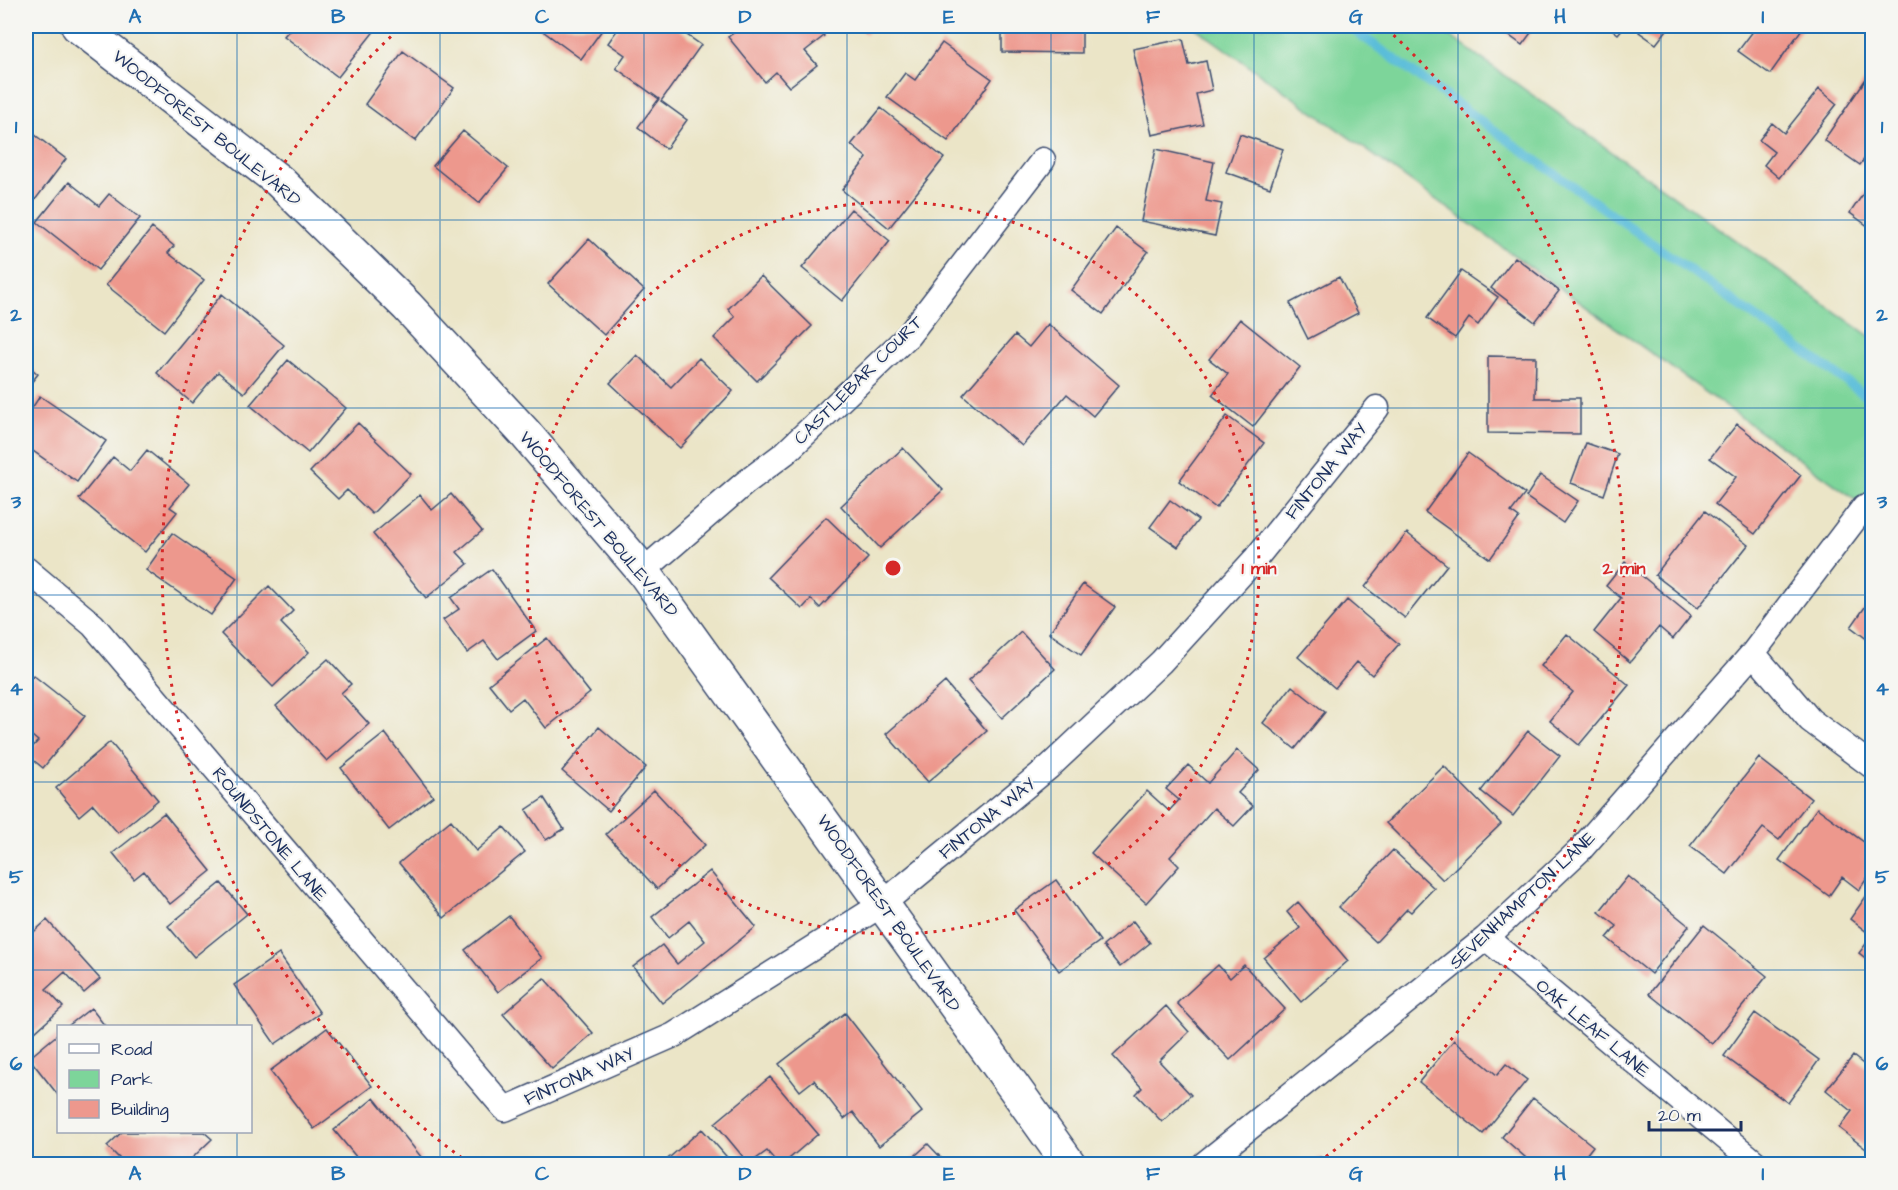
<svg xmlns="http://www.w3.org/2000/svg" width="1898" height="1190" viewBox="0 0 1898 1190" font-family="'Architects Daughter',sans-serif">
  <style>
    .green { fill: #7dd59a; stroke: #4c827c; stroke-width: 1.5 }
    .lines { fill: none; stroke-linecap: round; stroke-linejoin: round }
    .stream { stroke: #5abdd9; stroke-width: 9 }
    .building { fill: #ed988d }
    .minor-casing { stroke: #3a4a6e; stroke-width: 27 }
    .secondary-casing { stroke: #3a4a6e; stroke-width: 36 }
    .minor { stroke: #fff; stroke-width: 24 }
    .secondary { stroke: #fff; stroke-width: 33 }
    .grid { fill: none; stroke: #1f6fb2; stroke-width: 1.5; stroke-opacity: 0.55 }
    .ring { fill: none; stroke: #d62828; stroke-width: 3; stroke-dasharray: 3 6 }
    .labels { text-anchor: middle; stroke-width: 4.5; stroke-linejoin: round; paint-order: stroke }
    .street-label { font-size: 18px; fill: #1b2f5e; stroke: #f6f6f2 }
    .centre { fill: #d62828; stroke: #f6f6f2; stroke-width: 3 }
    .ring-label { font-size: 18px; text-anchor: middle; font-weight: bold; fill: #d62828; stroke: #f6f6f2; stroke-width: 4.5; stroke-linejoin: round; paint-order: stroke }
    .neatline { fill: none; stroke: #1f6fb2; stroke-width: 2 }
    .grid-label { font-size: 20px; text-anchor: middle; font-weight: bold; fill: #1f6fb2 }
  </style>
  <rect width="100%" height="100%" fill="#f6f6f2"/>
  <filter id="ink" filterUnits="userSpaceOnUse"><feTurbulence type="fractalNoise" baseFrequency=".0167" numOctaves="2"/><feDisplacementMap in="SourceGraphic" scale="12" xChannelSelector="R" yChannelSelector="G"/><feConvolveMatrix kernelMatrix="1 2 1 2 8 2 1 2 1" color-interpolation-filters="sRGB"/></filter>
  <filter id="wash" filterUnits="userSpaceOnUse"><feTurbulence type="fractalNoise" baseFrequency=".008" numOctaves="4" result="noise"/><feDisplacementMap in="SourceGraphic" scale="24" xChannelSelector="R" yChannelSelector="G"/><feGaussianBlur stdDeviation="1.35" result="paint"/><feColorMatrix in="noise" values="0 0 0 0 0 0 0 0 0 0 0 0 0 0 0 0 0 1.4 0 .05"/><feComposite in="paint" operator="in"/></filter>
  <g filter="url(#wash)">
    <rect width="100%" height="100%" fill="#ebe5c7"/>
    <path class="green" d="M1193,26H1436L1872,338V511Z"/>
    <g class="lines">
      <path class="stream" d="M1348,26L1872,400"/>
    </g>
    <g id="blocks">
      <path class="building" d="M293,26H371L376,29L338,77L284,36Z
        M536,26H605L581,59Z
        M620,26H674L701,45L661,101L687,120L666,149L638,127L659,99L616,68L625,55L608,43Z
        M743,26H815L824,36L805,51L817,65L789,87L776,72L765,82L728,37Z
        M855,26H872L866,34Z
        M1002,26H1082V53L1002,52Z
        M1506,26H1536L1522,45L1503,31Z
        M1608,26H1625L1618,34Z
        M1644,26H1670L1656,44L1639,32Z
        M1757,26H1804L1770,74L1738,51Z
        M1183,39L1189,65L1206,61L1212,90L1196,94L1203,124L1152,135L1133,49Z
        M942,43L992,79L948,141L887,97L905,73L915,80Z
        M403,51L454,88L415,141L365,104Z
        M1872,70V116L1867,124L1872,128V148L1860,165L1824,140Z
        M1819,89L1837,104L1779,178L1764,165L1774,152L1759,140L1772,123L1784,133Z
        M881,108L944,158L889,228L842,190L867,158L851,145Z
        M26,128L66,159L32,204L26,199Z
        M463,131L508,168L479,203L433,166Z
        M1240,134L1283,149L1270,188L1226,172Z
        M1156,149L1214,162L1206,201L1222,204L1215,236L1141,221Z
        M1872,181V229L1850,213Z
        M69,182L99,206L109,194L140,218L98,270L37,222Z
        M851,209L890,241L842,301L802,268Z
        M152,228L174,246L168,253L204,280L164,331L106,285Z
        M1116,228L1148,252L1103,314L1071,290Z
        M589,239L644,290L604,335L548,284Z
        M1515,257L1559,291L1535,322L1491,288Z
        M1461,271L1498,297L1478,325L1469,318L1455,338L1427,318Z
        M761,276L812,326L757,381L714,338L735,317L728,309Z
        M1339,277L1358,313L1308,339L1290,303Z
        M222,294L284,345L244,393L218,372L192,403L157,373Z
        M1240,319L1300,367L1253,427L1212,395L1228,374L1209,359Z
        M1048,324L1119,385L1093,416L1067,394L1022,446L963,395L1015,335L1029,347Z
        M637,355L671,387L699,358L733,391L680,448L610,383Z
        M1488,356L1536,357L1535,398H1580V434L1488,433Z
        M288,360L346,408L308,453L250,405Z
        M26,364L38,374L26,389Z
        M40,396L106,441L77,482L26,446V417Z
        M1227,416L1264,443L1216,508L1179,481Z
        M358,423L411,474L372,514L347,490L338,499L310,472Z
        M1737,424L1801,475L1755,534L1715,504L1736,477L1710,458Z
        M1586,443L1618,454L1604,495L1571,483Z
        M903,448L943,490L880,548L841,506Z
        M147,450L189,484L170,507L177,512L145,552L79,499L113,457L130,471Z
        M1468,453L1525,494L1511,512L1519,518L1490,559L1425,512Z
        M1540,475L1578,501L1563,523L1526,497Z
        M451,494L482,531L457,552L468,564L426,598L373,534L420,495L432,510Z
        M1170,500L1198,520L1178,547L1150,527Z
        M1705,511L1748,545L1698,608L1655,575Z
        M826,517L868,558L820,608L811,599L802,609L768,577Z
        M172,533L237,578L211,615L146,570Z
        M1407,533L1447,565L1405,618L1365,587Z
        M1625,562L1691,616L1673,639L1659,627L1630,662L1594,632L1621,598L1606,586Z
        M492,569L536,631L498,659L484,641L467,653L443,620L459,609L451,598Z
        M1083,584L1115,607L1081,655L1049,633Z
        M269,586L293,611L281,623L309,652L273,687L221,634Z
        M1872,597V643L1851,627Z
        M1347,600L1399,644L1372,675L1357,662L1335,688L1298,657Z
        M1021,632L1055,669L1002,718L968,681Z
        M1567,634L1629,685L1579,745L1550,721L1573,692L1541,666Z
        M547,638L590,693L546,728L523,698L509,709L489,684Z
        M328,659L351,684L341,693L369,724L327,761L276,706Z
        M33,675L85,716L43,768L26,754L38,741L26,731V684Z
        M945,682L987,731L928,782L886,734Z
        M1292,686L1325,712L1295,749L1263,723Z
        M599,727L646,767L609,811L562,771Z
        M1528,731L1560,756L1513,816L1481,791Z
        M385,733L433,796L389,830L341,768Z
        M110,742L158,800L118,833L93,804L79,816L56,788Z
        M1237,750L1259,770L1238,793L1253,806L1234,826L1214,808L1170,857L1179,866L1146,903L1091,853L1147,791L1169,811L1179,800L1166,789L1188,765L1208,783Z
        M1759,758L1811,799L1779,840L1763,828L1727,874L1690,846Z
        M1444,766L1501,824L1443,880L1386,823Z
        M654,790L705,845L657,889L606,834Z
        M544,798L564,829L546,840L526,810Z
        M1817,808L1872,848V871L1859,890L1842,877L1829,896L1779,860Z
        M164,813L211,871L170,904L144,871L134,879L113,853Z
        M451,820L476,851L504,827L525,852L444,918L399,863Z
        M1393,850L1434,888L1411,912L1407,909L1376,942L1339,907Z
        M710,871L756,927L662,1003L633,967L662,945L677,964L705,941L689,921L668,938L652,917Z
        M1628,876L1689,926L1651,974L1607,938L1617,926L1599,912Z
        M1056,880L1100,941L1059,971L1014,910Z
        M221,883L247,914L194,957L168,926Z
        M1872,888V963L1859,953L1872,936L1850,919Z
        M1298,902L1348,961L1301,1002L1264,958L1300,928L1287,912Z
        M509,916L542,958L498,992L465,950Z
        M47,920L100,979L84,993L65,972L46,989L63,1007L26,1040V939Z
        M1133,921L1150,943L1120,967L1103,946Z
        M1704,925L1767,976L1712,1044L1649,994Z
        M279,954L320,1013L275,1044L234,985Z
        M1218,965L1230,978L1244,965L1285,1009L1230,1060L1177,1003Z
        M544,978L593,1033L552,1069L503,1014Z
        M1166,1006L1189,1032L1159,1061L1191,1095L1162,1122L1136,1094L1142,1088L1113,1056Z
        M91,1008L105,1026H68Z
        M845,1013L922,1112L879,1146L853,1112L844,1119L814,1080L800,1091L779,1064Z
        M1755,1013L1819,1060L1788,1103L1724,1056Z
        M327,1028L372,1086L314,1129L270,1071Z
        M58,1034V1095L29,1058Z
        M1454,1040L1497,1075L1506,1064L1527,1080L1483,1134L1419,1082Z
        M1853,1056L1872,1071V1141L1866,1149L1839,1128L1852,1111L1826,1090Z
        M770,1077L818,1134L783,1164H778L767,1151L749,1164L715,1123Z
        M374,1098L422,1158L414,1164H362L334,1130Z
        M1533,1098L1593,1146L1579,1164H1533L1502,1137Z
        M702,1129L733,1164H662Z
        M122,1132H204L212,1139L186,1164H125L107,1146Z
        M928,1144L947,1164H906Z
        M1320,1157L1327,1164H1311Z"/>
    </g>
  </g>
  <g filter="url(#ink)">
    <use href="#blocks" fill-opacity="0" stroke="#3a4a6e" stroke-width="1.5"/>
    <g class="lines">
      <g class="minor-casing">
        <path id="minor" d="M26,569L93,625L505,1109L674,1035L881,905L1049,767L1161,662L1256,558L1377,408
          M643,571L745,483L785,453L908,336L1043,160
          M1753,653L1810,720L1872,766
          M1486,938L1757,1164
          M1204,1164L1486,938L1581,849L1753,653L1864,507"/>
      </g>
      <g class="secondary-casing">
        <path id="secondary" d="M78,26L279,181L407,306L524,432L643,571L1069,1164"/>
      </g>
      <use href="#minor" class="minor"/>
      <use href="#secondary" class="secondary"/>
    </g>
  </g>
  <path class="grid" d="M237,26V1026M440,26V1164M644,26V1164M847,26V1164M1051,26V1164M1254,26V1164M1458,26V1164M1661,26V1164M26,220H1872M26,408H1872M26,595H1872M26,782H1872M26,970H1872M237,1132V1164"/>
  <g class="ring">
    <circle cx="893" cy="568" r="366"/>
    <path d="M469 1163A731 731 0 0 1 399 29M1387 29A731 731 0 0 1 1317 1163"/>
  </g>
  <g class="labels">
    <g class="street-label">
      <text transform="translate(207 128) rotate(39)" y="6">WOODFOREST BOULEVARD</text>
      <text transform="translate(858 380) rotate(-45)" y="6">CASTLEBAR COURT</text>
      <text transform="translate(1326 471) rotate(-51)" y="6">FINTONA WAY</text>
      <text transform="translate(599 524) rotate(50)" y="6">WOODFOREST BOULEVARD</text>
      <text transform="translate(987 818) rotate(-39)" y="6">FINTONA WAY</text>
      <text transform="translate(270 834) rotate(50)" y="6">ROUNDSTONE LANE</text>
      <text transform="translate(1522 900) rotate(-43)" y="6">SEVENHAMPTON LANE</text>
      <text transform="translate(889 913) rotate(55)" y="6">WOODFOREST BOULEVARD</text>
      <text transform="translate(1593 1028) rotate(40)" y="6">OAK LEAF LANE</text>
      <text transform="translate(579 1076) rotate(-24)" y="6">FINTONA WAY</text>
    </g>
  </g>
  <circle cx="893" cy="568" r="9" class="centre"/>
  <g class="ring-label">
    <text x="1259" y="574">1 min</text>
    <text x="1624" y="574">2 min</text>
  </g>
  <rect width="1898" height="1190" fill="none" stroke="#f6f6f2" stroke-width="66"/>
  <rect x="57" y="1025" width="195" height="108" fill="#f6f6f2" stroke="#9ea6b7" stroke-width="1.5"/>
  <rect x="69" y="1044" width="30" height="9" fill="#ffffff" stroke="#9ea6b7" stroke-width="1.5"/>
  <text x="111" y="1055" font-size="18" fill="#1b2f5e">Road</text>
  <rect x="69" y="1070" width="30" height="18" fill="#7dd59a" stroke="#9ea6b7" stroke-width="1.5"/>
  <text x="111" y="1085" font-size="18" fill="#1b2f5e">Park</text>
  <rect x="69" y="1100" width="30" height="18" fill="#ed988d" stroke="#9ea6b7" stroke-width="1.5"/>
  <text x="111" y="1115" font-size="18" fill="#1b2f5e">Building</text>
  <path d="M1649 1121v9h92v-9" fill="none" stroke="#1b2f5e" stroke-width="3"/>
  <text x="1658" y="1121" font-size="18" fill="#1b2f5e" stroke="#f6f6f2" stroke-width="4.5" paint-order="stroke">20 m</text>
  <rect x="33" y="33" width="1832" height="1124" class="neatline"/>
  <g class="grid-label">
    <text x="135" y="23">A</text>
    <text x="338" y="23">B</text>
    <text x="542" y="23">C</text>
    <text x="745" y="23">D</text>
    <text x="949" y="23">E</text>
    <text x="1153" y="23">F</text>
    <text x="1356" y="23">G</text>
    <text x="1560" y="23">H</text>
    <text x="1763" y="23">I</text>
    <text x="16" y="133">1</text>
    <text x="1882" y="133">1</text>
    <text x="16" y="321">2</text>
    <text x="1882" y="321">2</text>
    <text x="16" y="508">3</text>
    <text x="1882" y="508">3</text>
    <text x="16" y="695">4</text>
    <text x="1882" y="695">4</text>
    <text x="16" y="883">5</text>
    <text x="1882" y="883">5</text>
    <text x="16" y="1070">6</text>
    <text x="1882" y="1070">6</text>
    <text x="135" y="1180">A</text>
    <text x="338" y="1180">B</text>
    <text x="542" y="1180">C</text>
    <text x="745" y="1180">D</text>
    <text x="949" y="1180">E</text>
    <text x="1153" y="1180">F</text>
    <text x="1356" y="1180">G</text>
    <text x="1560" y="1180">H</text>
    <text x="1763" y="1180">I</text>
  </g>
</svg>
